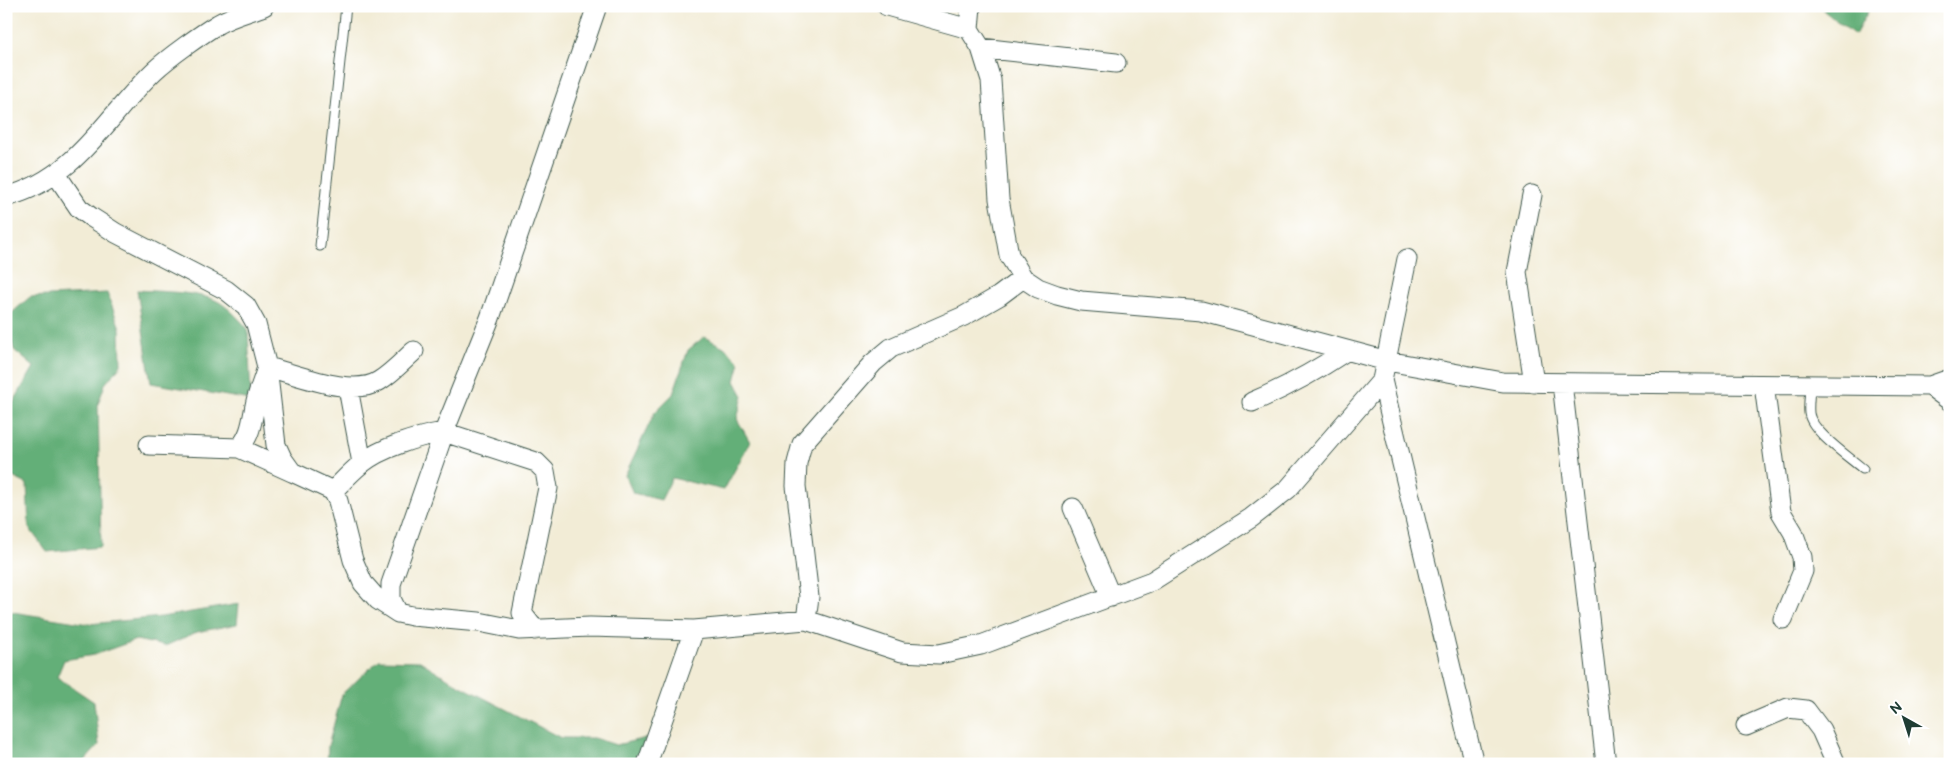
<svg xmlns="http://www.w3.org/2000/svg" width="1956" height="770" viewBox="0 0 1956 770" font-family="'Balsamiq Sans',sans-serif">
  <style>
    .forest { fill: #64af78; stroke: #427656 }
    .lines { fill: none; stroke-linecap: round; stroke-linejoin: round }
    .lane-casing { stroke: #3f574c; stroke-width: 11 }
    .street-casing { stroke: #3f574c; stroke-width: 21 }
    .lane { stroke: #fff; stroke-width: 9 }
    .street { stroke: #fff; stroke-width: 19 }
  </style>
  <rect width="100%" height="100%" fill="#fff"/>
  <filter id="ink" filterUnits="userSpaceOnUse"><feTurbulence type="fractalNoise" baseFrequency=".02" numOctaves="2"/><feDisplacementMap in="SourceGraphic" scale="10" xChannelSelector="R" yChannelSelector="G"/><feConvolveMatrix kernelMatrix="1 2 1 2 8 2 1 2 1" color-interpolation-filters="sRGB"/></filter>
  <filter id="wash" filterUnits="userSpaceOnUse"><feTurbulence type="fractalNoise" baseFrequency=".0096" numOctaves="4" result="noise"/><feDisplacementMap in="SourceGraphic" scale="20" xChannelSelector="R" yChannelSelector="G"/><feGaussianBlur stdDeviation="1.12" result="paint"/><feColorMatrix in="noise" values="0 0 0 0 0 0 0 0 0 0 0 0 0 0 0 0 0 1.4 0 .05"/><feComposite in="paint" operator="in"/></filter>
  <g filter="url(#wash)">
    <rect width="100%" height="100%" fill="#f2ecd6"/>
    <path class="forest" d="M1824,6H1871L1855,35L1824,11Z
      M137,290C162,292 192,291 215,300C228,306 239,319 248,329L251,400L151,383Z
      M107,293L120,328L121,365L105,384L98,404L101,547L47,552L29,528L27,484L6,474V415L34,367L14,350L6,318L30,297Z
      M704,337L724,347L740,362L735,381L743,396L737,419L750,442L724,490L672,478L661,500L633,493L625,475L655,412L673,394L688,350Z
      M239,604L237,624L197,632L165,646L136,640L94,655L64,660L57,677L94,702L99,745L82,764H6V611L89,624L161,617Z
      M379,660L420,661L457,684L561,738H594L616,745L646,738L636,764H327L328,746L342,694Z"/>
  </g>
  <g filter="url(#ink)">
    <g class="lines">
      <g class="lane-casing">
        <path id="lane" d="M320,246L346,6
          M1810,385C1810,394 1808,404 1809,413C1811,431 1849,457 1863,469"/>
      </g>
      <g class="street-casing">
        <path id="street" d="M887,6L969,29L981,48L991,80L999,199L1009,255L1023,278L1038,288L1057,295L1081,301L1201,311L1387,361L1503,382L1930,386L1950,401
          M969,29L971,6
          M981,48L1116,63
          M56,174L79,208L91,217L116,233L226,290L246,306L256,324L267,367L276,445L282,458L292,472L333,491L338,501L353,560L363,583L378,600L398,613L412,616L479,622L519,630L590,627L694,630
          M1532,195L1517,272L1534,383
          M6,197C77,178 105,118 154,71C169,57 200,35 218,24C232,16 249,12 264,6
          M1382,380L1474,764
          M1562,383L1606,764
          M1764,385L1781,512L1793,532L1802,557L1803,571L1783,619
          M1930,386L1950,379
          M348,388L362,463
          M1252,402C1285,388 1316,371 1346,351
          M149,445L239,448C252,435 252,418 256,401C259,389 264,378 267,367C297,374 352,398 379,381C392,373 403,361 414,351
          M239,448L292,472
          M333,491C342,482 351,472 361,464C380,448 419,436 444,432L536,462L545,471L548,488L522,613L535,630
          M1073,508L1111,597
          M398,613L391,599V584L444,432L490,318L597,6
          M806,620L809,597L796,486L797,463L802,444L873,363L891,348L964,316L999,296L1023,278
          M1746,726L1788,708L1806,710L1821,730L1836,764
          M647,764L694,630L806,620L902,652L939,654L981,645L1152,581L1251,518L1288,489L1382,380L1407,259"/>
      </g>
      <use href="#lane" class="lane"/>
      <use href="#street" class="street"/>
    </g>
  </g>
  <rect width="1956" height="770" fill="none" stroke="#fff" stroke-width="25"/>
  <g transform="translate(1904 718) rotate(321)" stroke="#ffffff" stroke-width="4" paint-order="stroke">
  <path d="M0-4L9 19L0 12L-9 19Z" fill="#1f3d34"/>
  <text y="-8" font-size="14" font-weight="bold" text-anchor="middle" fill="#1f3d34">N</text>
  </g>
</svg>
